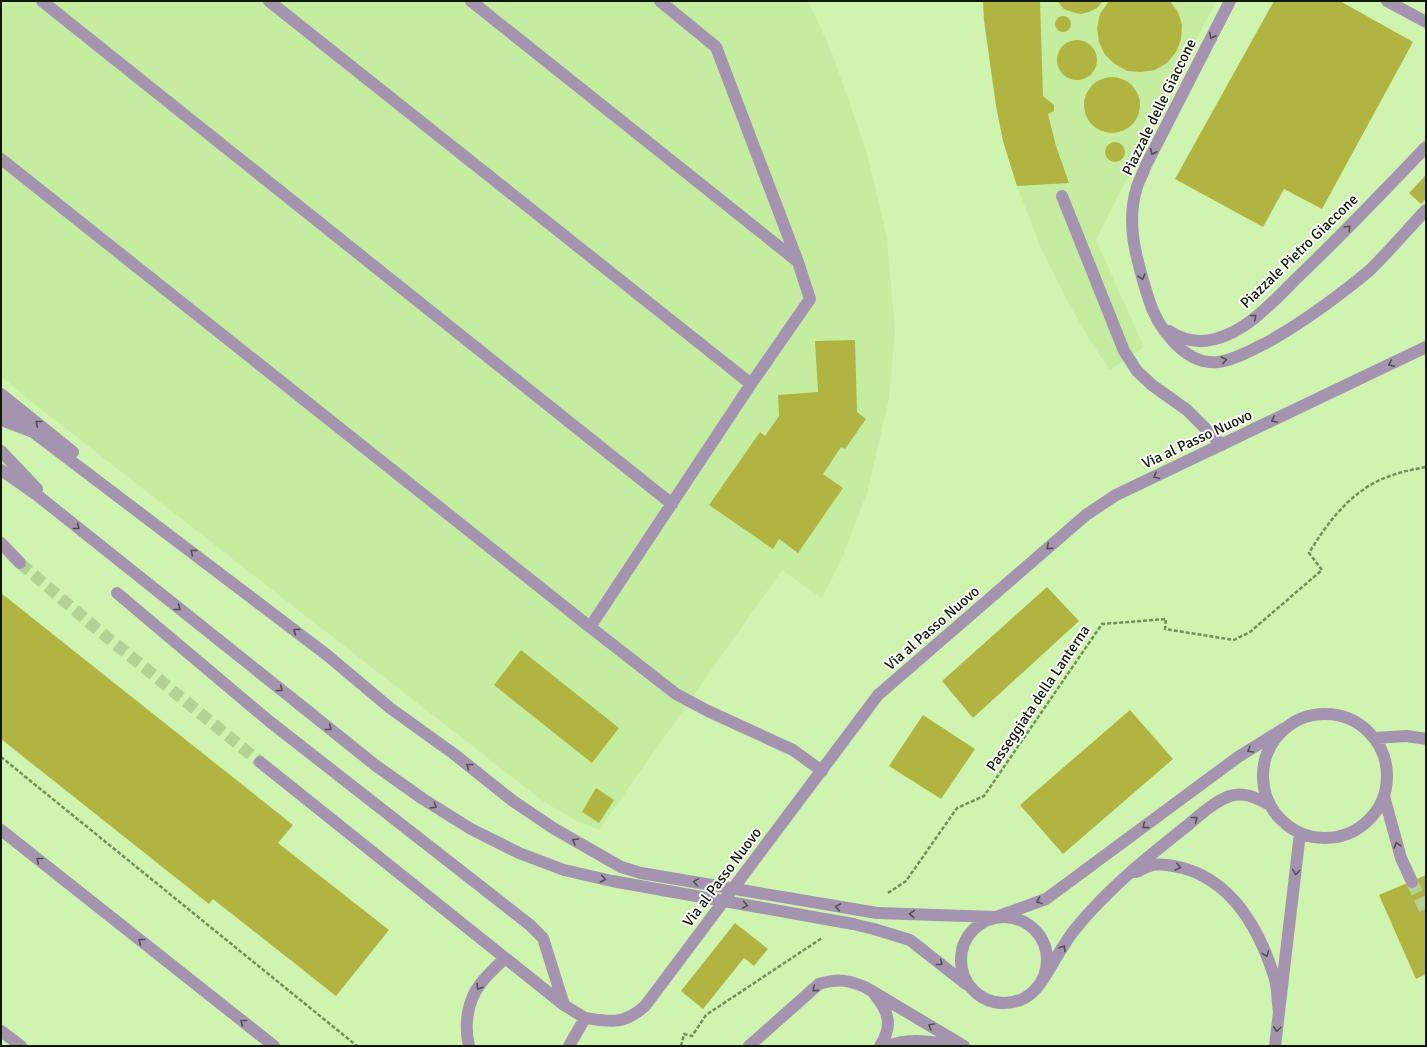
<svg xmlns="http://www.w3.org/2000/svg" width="1427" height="1047" viewBox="0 0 1427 1047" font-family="Signika,sans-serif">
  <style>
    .built { fill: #c5eda0 }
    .building { fill: #b1b441 }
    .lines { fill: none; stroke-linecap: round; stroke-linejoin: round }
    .minor-tunnel { stroke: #b2d395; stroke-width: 12; stroke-dasharray: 12 6; stroke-linecap: butt }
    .path { stroke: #748d5d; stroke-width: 2.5; stroke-dasharray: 4 2; stroke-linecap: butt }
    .minor { stroke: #a494b0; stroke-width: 12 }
    .minor-bridge { stroke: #a494b0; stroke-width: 12 }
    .oneway { stroke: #525150 }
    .labels { text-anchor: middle; stroke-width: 4; stroke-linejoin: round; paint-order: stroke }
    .street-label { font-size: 15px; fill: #0e1a02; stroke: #fff }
  </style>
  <rect width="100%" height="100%" fill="#cff4af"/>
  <path class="built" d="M1,1H808L831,50L867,153L887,238L895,330L889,399L867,493L840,563L822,598L782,570L599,830L577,821L544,802L28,399L1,376Z
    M983,1H1216L1096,240L1144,347L1110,370L1089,339L1069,304L1041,248L1017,186L1003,141L996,106L984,20Z"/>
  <path class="building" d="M983,1H1040L1043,96L1054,105V111L1048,114L1056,146L1069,183L1017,186L1003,141L996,106L984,20Z
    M1057,1H1103L1097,8L1089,12L1081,14L1072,12L1064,9Z
    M1109,1H1170L1178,12L1182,25L1181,40L1176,52L1167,63L1155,70L1141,72L1127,71L1115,64L1105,55L1099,42L1097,28L1100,14Z
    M1274,1H1340L1413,42L1322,209L1284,189L1263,227L1175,179Z
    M1055 24a8 8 0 1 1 16 0a8 8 0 1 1-16 0Z
    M1057 60a20 20 0 1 1 40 0a20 20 0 1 1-40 0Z
    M1084 105a28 28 0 1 1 56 0a28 28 0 1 1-56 0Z
    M1105 152a10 10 0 1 1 20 0a10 10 0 1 1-20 0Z
    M1426,175V199L1421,204L1409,193Z
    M855,340L857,412L866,419L845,449L841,447L823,474L843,488L798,553L779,539L773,549L709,505L760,432L765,436L779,416L778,395L818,392L815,341Z
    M1047,587L1079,621L973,718L942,681Z
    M1,593L293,825L278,843L389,930L336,996L213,899L209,904L1,739Z
    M521,650L619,728L592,763L494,685Z
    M1130,710L1173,759L1063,854L1020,805Z
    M923,715L975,749L941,799L889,766Z
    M596,788L614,800L599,823L582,812Z
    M1426,875V974L1416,979L1379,895Z
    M735,923L768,949L754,966L744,958L703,1009L681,991Z"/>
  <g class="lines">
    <path class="minor-tunnel" d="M20,563L91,624L260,762
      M1412,882L1426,912"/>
    <path class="path" d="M1,757L357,1046
      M888,893L906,881L957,808L984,796L1102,624L1166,619L1165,629L1234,640L1250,632L1322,570L1309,553C1329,520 1354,487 1393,475C1404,471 1415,469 1426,467
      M681,1046L684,1034L692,1036L706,1015L822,938"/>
    <path class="minor" d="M42,1L672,504
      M269,1L751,384
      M471,1L797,261
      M1230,1L1145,167C1143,174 1139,180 1137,187C1125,224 1137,261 1148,297C1156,325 1184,366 1218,362C1235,360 1251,350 1266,343C1295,327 1322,308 1349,287C1356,281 1365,275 1372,268C1391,249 1408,229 1426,210
      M1387,1L1426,22
      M1,159L590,627L751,384L810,299L798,262L716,47L660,1
      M1062,196L1124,351L1137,371L1152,385L1187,410L1222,445
      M1169,331C1183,340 1198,344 1215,339C1250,330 1276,298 1301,274C1344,233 1385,190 1426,147
      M1,394L73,452
      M1,408L23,424
      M1,420L33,432L327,655
      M1,451L37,489
      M1,470L37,495L299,704
      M1,543L20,563
      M117,593L269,721L530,925L543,938L564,1005
      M590,627L676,694L708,711L793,750L822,771
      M1263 776a62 62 0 1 1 124 0a62 62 0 1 1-124 0Z
      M1374,738L1407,736L1426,739
      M260,762L564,1005L585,1018
      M1384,796L1401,858L1412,882
      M1,830L274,1046
      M1136,872C1141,870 1147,866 1153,865C1162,863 1174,866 1183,868C1233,882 1259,929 1274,976C1278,987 1277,1001 1279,1012
      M877,913L996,917L1046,899L1238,757L1283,729
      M961 960a43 43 0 1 1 86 0a43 43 0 1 1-86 0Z
      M853,924L874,929L910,940L966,984
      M1042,981C1053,964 1063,944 1076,928C1107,890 1145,859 1183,829C1197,818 1213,802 1230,796C1245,791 1258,799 1270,805
      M875,995C889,1012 893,1026 880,1046
      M1,1031L21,1046
      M469,1046C464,1025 467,1001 481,983C488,974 497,966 505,958
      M569,1046L585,1018C612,1022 623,1025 645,1006L878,695L1086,515L1116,495L1426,347
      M749,1046L819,984C838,978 847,980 865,987L964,1046
      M889,1046C907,1038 934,1041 953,1046
      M1275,1046L1300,833"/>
    <path class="minor-bridge" d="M327,655L390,708L454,754L513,801L553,828L621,867L641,873L877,913
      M299,704L375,765L423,799L471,829L519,853L564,870L612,881L853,924"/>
  </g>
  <defs><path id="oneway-chevron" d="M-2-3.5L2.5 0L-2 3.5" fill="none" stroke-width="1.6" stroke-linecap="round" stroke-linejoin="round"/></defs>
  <g class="oneway">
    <use href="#oneway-chevron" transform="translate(1212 36) rotate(117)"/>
    <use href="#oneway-chevron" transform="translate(1153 152) rotate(117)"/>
    <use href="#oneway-chevron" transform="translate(1348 228) rotate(-46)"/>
    <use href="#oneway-chevron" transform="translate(1142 277) rotate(74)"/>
    <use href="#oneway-chevron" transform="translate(1254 317) rotate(-39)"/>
    <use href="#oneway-chevron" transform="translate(1224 360) rotate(-13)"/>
    <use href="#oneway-chevron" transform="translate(1391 364) rotate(155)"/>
    <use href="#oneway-chevron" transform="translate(1274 420) rotate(155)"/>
    <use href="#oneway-chevron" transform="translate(38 423) rotate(-141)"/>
    <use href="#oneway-chevron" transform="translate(1156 476) rotate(155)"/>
    <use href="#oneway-chevron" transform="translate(77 527) rotate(38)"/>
    <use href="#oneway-chevron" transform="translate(1049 547) rotate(139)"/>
    <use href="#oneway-chevron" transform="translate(193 552) rotate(-143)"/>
    <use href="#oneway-chevron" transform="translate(178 608) rotate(38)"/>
    <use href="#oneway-chevron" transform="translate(296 631) rotate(-143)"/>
    <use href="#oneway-chevron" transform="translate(280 689) rotate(38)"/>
    <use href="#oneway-chevron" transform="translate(329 728) rotate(39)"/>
    <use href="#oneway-chevron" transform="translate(1250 750) rotate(150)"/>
    <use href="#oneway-chevron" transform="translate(469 766) rotate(-142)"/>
    <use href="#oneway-chevron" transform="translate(434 806) rotate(32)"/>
    <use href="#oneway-chevron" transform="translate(1195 819) rotate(-38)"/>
    <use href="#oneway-chevron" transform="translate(1145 826) rotate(143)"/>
    <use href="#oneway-chevron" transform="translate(575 841) rotate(-150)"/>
    <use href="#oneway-chevron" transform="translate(1397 845) rotate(-106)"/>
    <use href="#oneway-chevron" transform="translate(39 860) rotate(-142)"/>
    <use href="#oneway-chevron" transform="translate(1178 867) rotate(14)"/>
    <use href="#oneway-chevron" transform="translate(1296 872) rotate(97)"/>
    <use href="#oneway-chevron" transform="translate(603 879) rotate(12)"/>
    <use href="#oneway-chevron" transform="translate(696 882) rotate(-170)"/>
    <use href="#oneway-chevron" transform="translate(1039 901) rotate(160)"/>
    <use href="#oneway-chevron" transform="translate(745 905) rotate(10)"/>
    <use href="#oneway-chevron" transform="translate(838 907) rotate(-170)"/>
    <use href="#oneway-chevron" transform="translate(912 914) rotate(-178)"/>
    <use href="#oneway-chevron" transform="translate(141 941) rotate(-142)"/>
    <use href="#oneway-chevron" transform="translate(1063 948) rotate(-58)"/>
    <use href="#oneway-chevron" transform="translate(1266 954) rotate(69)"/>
    <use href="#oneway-chevron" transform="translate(940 963) rotate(38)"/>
    <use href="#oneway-chevron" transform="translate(479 987) rotate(123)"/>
    <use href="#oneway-chevron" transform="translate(815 989) rotate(140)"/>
    <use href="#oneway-chevron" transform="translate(243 1022) rotate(-142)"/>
    <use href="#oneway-chevron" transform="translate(931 1026) rotate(-149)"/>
    <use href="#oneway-chevron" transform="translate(1277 1029) rotate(97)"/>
  </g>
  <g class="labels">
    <g class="street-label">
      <text transform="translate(1159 107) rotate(-64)" y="5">Piazzale delle Giaccone</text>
      <text transform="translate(1299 251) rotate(-44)" y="5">Piazzale Pietro Giaccone</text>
      <text transform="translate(1197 439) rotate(-25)" y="5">Via al Passo Nuovo</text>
      <text transform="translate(932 628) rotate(-41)" y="5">Via al Passo Nuovo</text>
      <text transform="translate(1038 698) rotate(-56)" y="5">Passeggiata della Lanterna</text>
      <text transform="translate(722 877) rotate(-53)" y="5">Via al Passo Nuovo</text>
    </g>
  </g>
  <rect width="1427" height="1047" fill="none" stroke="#0e1a02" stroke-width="4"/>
</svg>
